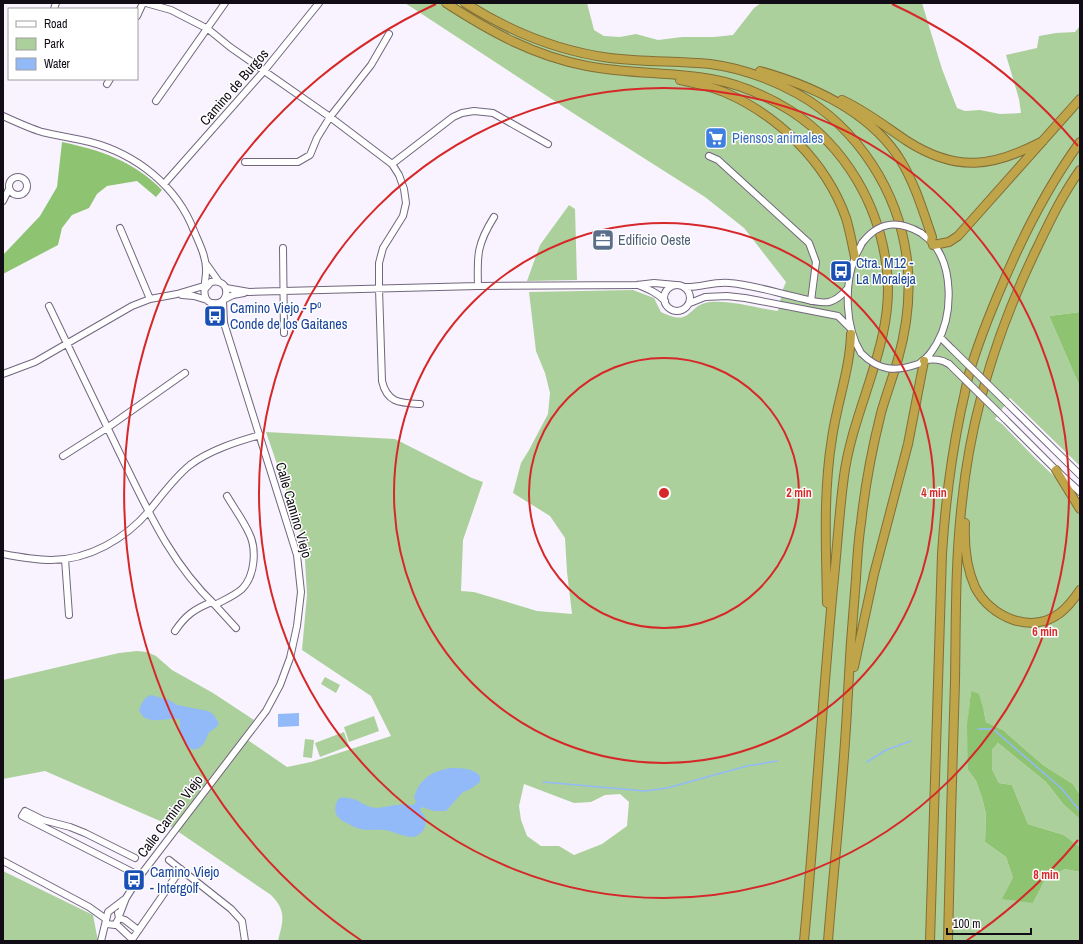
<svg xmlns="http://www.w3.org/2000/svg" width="1083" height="944" viewBox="0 0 1083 944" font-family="'Archivo Narrow',sans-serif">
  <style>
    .green { fill: #acd09b; fill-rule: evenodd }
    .forest { fill: #8ec372 }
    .water { fill: #92baf8 }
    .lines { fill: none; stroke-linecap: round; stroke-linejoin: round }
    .stream { stroke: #92baf8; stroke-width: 1.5 }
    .minor-casing { stroke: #72667e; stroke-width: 8 }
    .highway-casing { stroke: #826f37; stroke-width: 10 }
    .minor { stroke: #fff; stroke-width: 6 }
    .highway { stroke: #bfa449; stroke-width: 8 }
    .minor-bridge-casing { stroke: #72667e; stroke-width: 8; stroke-linecap: butt }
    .minor-bridge { stroke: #fff; stroke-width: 6 }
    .ring { fill: none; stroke: #d62828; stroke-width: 2 }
    .labels { text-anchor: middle; stroke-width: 3; stroke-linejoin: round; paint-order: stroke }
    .street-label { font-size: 14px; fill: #110c15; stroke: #fff }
    .shop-label { font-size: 14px; fill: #366cbe; stroke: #fff; text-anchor: start }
    .service-label { font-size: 14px; fill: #4e5e75; stroke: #fff; text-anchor: start }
    .transit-label { font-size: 14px; fill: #164399; stroke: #fff; text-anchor: start }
    .centre { fill: #d62828; stroke: #fff; stroke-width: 2 }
    .ring-label { font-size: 12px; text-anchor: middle; font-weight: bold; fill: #d62828; stroke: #fff; stroke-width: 3; stroke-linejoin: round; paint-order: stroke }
  </style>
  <rect width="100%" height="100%" fill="#f8f3fe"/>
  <path class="green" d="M405,3H587L594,30L604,36L620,37L636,34L658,40L682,37H714L733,35L754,8L761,3H922L942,69L957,108L965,111L980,110L1000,114L1021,113L1019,99L1006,55L1037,48L1039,36L1056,33L1075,32L1080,26V312L1049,316L1080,387V466L1010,398L995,419L1002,424L1034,457L1080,501V795L1073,784L1043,765L1003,730L986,722L984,712L971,691L968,720V770L976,781L982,798L986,814L985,842L1006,857L1013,878L1033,903L1045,880L1065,869L1080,872V941H278C283,921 287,911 271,895L167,824L45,771L3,779V680L119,653L137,651L147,652L156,656L172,670L213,693L254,720L242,736L287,767L311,762L391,736L371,696L302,650L307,595L304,543L266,432L395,439L472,478L483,482L463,540L461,591L474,592L537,611L572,614L567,572L565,538L550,516L513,493L521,463L529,450L548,414L550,393L545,373L536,351L529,292L633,290L654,298L661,312C693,328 686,305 710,302C733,300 755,308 778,311L783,289L786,282L744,228L705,197L576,115ZM524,784L574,803L591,802L605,795L620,794L629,802L627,826L602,844L574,855L559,846H541L527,836L521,820L519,806Z
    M569,205L575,209L577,280L527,281L540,245Z
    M325,677L340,685L336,693L321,684Z
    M374,716L379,731L349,742L344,727Z
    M344,732L349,746L320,757L315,743Z
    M305,739L314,740L312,758L303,757Z
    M998,743L1046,782L1064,805L1080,819V847L1064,835L1028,824L1012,785L999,783L992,769V750Z
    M3,871L93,915L98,941H3Z"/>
  <path class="forest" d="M62,142C100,150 134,161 162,190L156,197L137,181L107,186L97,194L89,208L72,215L62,228L58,245L3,274V255L40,216L57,187Z
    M1080,312V387L1049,316Z
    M971,691L979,694L984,712L986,722L1003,730L1043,765L1073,784L1080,795V819L1064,805L1046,782L998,743L992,750V769L999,783L1012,785L1028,824L1064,835L1080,847V872L1065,869L1045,880L1033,903L1002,899L1013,878L1006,857L985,842L986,814L982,798L976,781L968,770L967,725Z"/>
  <path class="water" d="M151,695L169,700L177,705L208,711L213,714L219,723C217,729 211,729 208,734C207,737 206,740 204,743C193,758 182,744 180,731C179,726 181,723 179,719C166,717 145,727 139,710C142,703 144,697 151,695Z
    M299,713V726L278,727V714Z
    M451,768C462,768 473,768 480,776V782L472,788L462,793L446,811H434L422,807L420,809C422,812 424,815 425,817C428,827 421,837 411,837C405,837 392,831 385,830C376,829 368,831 360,829C356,828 352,826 349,824C336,819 331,811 339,798C357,795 360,806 376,808C383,808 391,805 398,805C403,804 409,805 414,805L416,801L414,798C419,779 432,771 451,768Z"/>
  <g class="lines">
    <path class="stream" d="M978,729H993L1062,789L1080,811
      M867,762L886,750L911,741
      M543,782L645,791L667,788L747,766L777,761"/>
    <g class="minor-casing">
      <path id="minor" d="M146,3L171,10L208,29L230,47L330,117L392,164L399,175L404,189L406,203L403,216L383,248L379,263V289L382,381C387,403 400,403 420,404
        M54,9L56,3
        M137,16L143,3
        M107,84L110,79
        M156,101L225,3
        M3,116C16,122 29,128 42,132C58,136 74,138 90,142C136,154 177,186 194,231C199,243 207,258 206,272C206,279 203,288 205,296C206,300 209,303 213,303C231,306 231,277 211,282L205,289
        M709,156L718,160L809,243L816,262L811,301
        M245,162H298L310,155L317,138L330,117L371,65L389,34
        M392,164L453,117L462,113L474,111L493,113L548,144
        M9 186a9 9 0 1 1 18 0a9 9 0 1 1-18 0Z
        M164,184L264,71L319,3
        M3,201L9,189
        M120,228L150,299
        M283,248L284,333
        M207,265L219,282
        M664 298a13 13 0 1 1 26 0a13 13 0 1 1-26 0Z
        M638,285C648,289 658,293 665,301
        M478,286C477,255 477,244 494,217
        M685,287C700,288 714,281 730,283C752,285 774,292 796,297C805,299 819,304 829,302C837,300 843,294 848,288
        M226,288L249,292L478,286L637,285L654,283L676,285
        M182,295L194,296L207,300
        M225,299L233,295L244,293
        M211,303L222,319
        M690,303L705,297L727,296L745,298L838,316L850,328
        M49,306C74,358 99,411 124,462C150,515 172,564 215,605C224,600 234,596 242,589C255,576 257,549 249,533C243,520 234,508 227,496
        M940,337L953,350
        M861,353C845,327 844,286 855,257C857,252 860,248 862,243
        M925,360C934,359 941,359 949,364
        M921,362C929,357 932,351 937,343C953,315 954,266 931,241C928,238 924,236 921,233
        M3,374L35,362L132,306L150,299L177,294L207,285
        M1008,404L1080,475
        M1005,419L1056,470L1080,492
        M63,456L107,428L185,373
        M3,554C19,557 35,560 51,560C89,560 125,539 149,511C162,495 174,478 190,465C210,450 236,442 260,435
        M65,559L69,615
        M215,605L236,628
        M175,631C185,616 194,609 212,602
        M135,858L85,833L70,827L43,820L25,811L22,816L140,876
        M169,860L231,909L242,921L245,941
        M3,861L89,907L106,919
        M119,916L126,898L140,876L266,711L280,685L290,658L297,626L301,592L297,555L224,323L223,301
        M119,918L125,920L138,930
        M106,922L107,924L115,925L119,918L118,913
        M116,924L132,939
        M101,941L108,912L125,899
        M131,941L181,869"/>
    </g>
    <g class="highway-casing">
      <path id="highway" d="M446,3C491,32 534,56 587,66C628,74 670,72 711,79C739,84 767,96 791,111C846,147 880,206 887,271C895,342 853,407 844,476C839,513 837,551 833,588C822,705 815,823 804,941
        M465,3C509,31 558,51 610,58C643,62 677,61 710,64C741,68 771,79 798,94C858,128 899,192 907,260C911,293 907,327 898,359C893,377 886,395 881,413C872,449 865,486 861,523C858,542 857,561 856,579C852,623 849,667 847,710C843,787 834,864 828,941
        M760,71C813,86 871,112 901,161C915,184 923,211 932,237L931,241
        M680,80C695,83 710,86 724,92C778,115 826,162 846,218C850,231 852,244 855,257
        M842,100C866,111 886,127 907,141C957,173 993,167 1043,141
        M933,245L949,242L958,236L1080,99
        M1056,470L1080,509
        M965,523C964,545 966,567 975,587C990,617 1031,635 1060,613C1069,606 1074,599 1080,590
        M827,603C826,548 823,493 832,438C837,403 850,369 851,334
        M854,667L874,574L908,444L924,361
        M930,941L942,554C945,506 951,458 961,410C964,398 966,386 969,374C978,343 990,313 1003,283C1024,233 1048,186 1080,142
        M948,941C950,854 952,768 955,681C956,622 955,562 962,502C971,413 997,331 1036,250C1049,223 1062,195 1080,170"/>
    </g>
    <use href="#minor" class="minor"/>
    <use href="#highway" class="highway"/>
    <g class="minor-bridge-casing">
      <path id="minor-bridge" d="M862,243C879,221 898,220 921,233
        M953,350L1008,404
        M861,353C879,371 895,372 918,364
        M949,364L1005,419"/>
    </g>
    <use href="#minor-bridge" class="minor-bridge"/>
  </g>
  <g class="ring">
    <circle cx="664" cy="493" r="135"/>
    <circle cx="664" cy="493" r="270"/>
    <circle cx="664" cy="493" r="405"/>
    <path d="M1078 840A540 540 0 0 1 966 941M362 941A540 540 0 0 1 436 4M892 4A540 540 0 0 1 1078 146"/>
  </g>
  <defs>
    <g id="supermarket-square" transform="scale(1.15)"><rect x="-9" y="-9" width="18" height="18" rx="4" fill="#3f7fe0" stroke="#fff"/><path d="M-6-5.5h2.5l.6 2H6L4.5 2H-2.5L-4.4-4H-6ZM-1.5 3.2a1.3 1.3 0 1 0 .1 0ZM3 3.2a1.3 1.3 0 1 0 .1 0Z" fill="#fff"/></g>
    <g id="office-square" transform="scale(1.15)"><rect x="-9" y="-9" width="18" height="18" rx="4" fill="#5c6f8a" stroke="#fff"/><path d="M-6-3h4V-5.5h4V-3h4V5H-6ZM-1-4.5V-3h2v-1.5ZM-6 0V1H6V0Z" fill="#fff"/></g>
    <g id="bus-square" transform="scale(1.15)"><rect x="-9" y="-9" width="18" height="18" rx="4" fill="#1a4fb4" stroke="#fff"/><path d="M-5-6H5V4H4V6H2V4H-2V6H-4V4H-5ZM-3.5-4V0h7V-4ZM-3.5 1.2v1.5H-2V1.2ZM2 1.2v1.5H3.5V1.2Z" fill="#fff"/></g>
  </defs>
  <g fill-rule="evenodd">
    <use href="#supermarket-square" x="716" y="138"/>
    <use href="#office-square" x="603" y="240"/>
    <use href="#bus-square" x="841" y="271"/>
    <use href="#bus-square" x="215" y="316"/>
    <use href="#bus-square" x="134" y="880"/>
  </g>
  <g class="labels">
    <g class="street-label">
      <text transform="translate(234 87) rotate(-49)" y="5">Camino de Burgos</text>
      <text transform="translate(294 510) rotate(74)" y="5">Calle Camino Viejo</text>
      <text transform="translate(170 816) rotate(-53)" y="5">Calle Camino Viejo</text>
    </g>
    <g class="shop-label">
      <text x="732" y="143">Piensos animales</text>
    </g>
    <g class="service-label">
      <text x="618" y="245">Edificio Oeste</text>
    </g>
    <g class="transit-label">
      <text x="856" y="268">Ctra. M12 -<tspan x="856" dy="16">La Moraleja</tspan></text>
      <text x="230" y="313">Camino Viejo - Pº<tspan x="230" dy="16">Conde de los Gaitanes</tspan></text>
      <text x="150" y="877">Camino Viejo<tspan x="150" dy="16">- Intergolf</tspan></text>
    </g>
  </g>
  <circle cx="664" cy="493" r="6" class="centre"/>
  <g class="ring-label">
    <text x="799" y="497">2 min</text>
    <text x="934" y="497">4 min</text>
    <text x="1045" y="636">6 min</text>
    <text x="1046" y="879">8 min</text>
  </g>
  <rect width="1083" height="944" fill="none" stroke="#110c15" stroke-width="8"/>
  <rect x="8" y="8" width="130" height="72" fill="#ffffff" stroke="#a09ea1"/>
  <rect x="16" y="21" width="20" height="6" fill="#ffffff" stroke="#a09ea1"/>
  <text x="44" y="28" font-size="12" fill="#110c15">Road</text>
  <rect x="16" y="38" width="20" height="12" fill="#acd09b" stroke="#a09ea1"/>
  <text x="44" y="48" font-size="12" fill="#110c15">Park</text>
  <rect x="16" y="58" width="20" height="12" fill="#92baf8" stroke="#a09ea1"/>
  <text x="44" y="68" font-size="12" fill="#110c15">Water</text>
  <path d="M947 928v6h84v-6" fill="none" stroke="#110c15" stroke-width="2"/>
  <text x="953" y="928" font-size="12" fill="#110c15" stroke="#ffffff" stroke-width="3" paint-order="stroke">100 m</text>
</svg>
